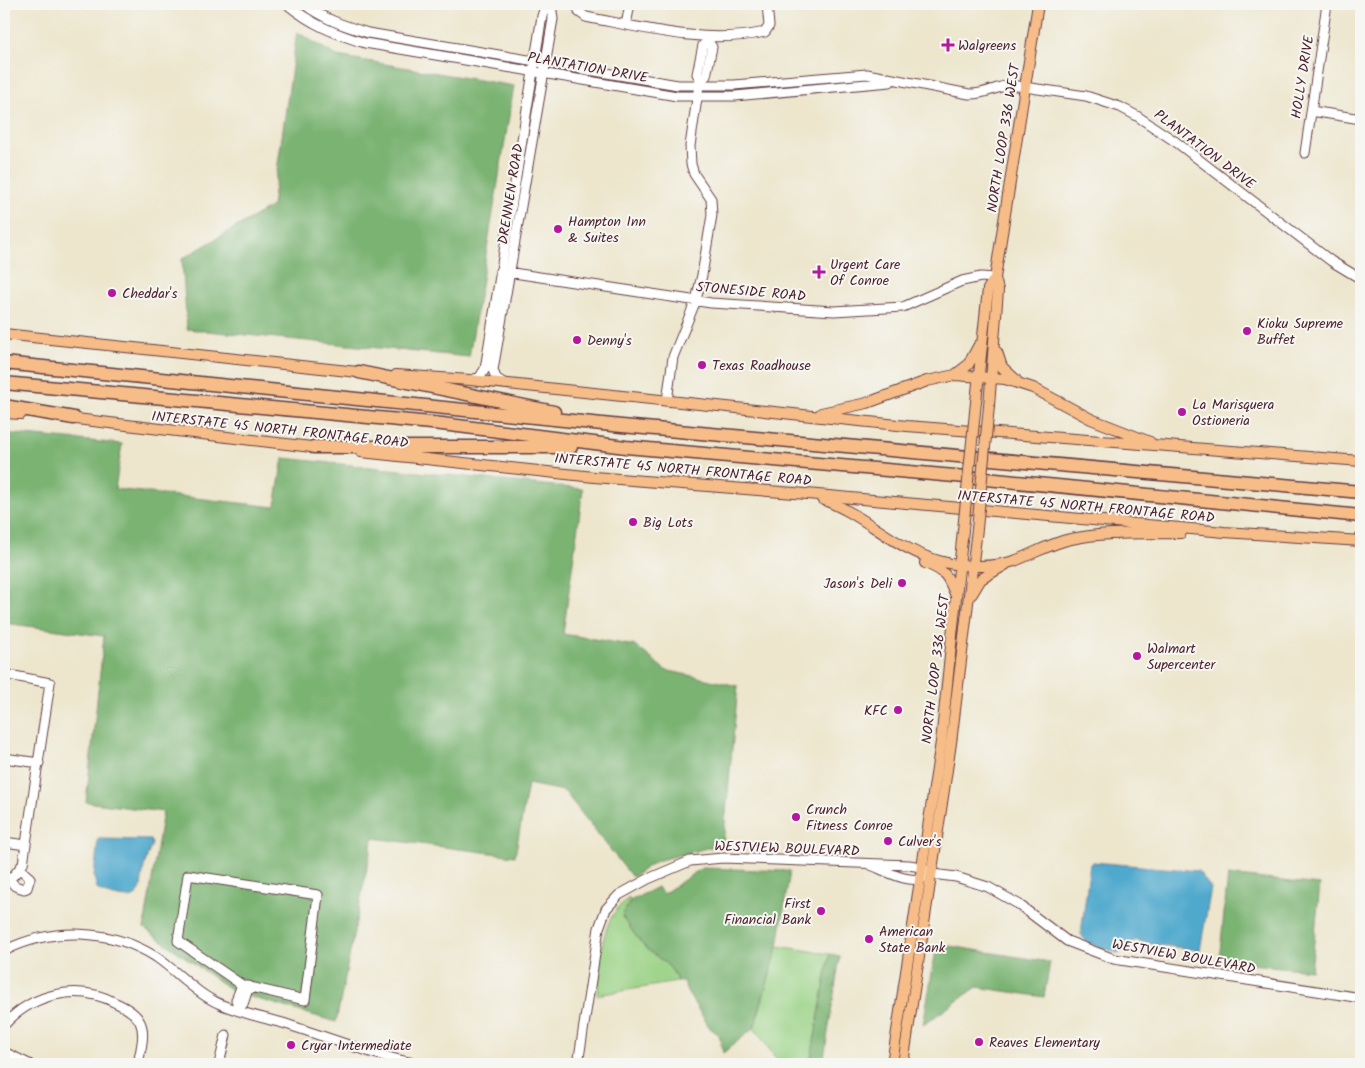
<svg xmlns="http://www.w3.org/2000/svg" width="1365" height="1068" viewBox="0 0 1365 1068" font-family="Kalam,sans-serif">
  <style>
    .green { fill: #99d184; stroke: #727858 }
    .forest { fill: #7ab372; stroke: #62694e }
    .water { fill: #50a9cd; stroke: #4d647c }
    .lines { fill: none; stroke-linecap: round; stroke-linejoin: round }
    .minor-casing { stroke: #623d43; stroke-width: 11 }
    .major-casing { stroke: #623d43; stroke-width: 12 }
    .highway-casing { stroke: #623d43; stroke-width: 15 }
    .minor { stroke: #fff; stroke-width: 9 }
    .major { stroke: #f7bd88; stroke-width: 10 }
    .highway { stroke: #f7bd88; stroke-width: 12 }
    .major-bridge-casing { stroke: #623d43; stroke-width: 12; stroke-linecap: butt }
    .major-bridge { stroke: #f7bd88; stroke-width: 10 }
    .poi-dot { fill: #b5179e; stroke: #f6f6f2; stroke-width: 2 }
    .labels { text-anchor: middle; stroke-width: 4; stroke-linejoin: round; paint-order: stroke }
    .poi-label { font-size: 14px; fill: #4a1f2b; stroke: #f6f6f2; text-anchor: start }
    .street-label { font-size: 14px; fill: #4a1f2b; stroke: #f6f6f2 }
  </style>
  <rect width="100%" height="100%" fill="#f6f6f2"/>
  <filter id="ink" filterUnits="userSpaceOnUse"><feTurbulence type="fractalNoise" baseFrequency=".02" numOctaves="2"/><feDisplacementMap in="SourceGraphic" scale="10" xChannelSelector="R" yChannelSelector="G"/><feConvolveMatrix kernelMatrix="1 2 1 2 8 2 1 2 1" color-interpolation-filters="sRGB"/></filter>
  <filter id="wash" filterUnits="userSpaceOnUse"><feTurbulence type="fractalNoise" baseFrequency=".0096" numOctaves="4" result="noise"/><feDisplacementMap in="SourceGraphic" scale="20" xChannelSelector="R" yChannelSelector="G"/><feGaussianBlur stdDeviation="1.12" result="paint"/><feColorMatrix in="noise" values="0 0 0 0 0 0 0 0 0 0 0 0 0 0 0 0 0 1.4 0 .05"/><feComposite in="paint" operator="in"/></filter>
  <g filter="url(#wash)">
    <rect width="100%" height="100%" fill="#ede6cd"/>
    <path class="green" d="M629,898L630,901L622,917C629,926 636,937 643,945C655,958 673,963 677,982L597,995C601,962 598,919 629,898Z
      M778,946L830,954L810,1064H780L754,1028Z"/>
    <path class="forest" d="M297,32L337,56L514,86L469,357L187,329L182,259L272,206Z
      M4,433L122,444L115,489L275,507L283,458L583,489L563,634L636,646L665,670L738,686L723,844L656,861L632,877L564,791L528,784L515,856L373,838L336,1022L234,992L144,928L163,812L86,802L104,636L4,623Z
      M702,868L790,871L778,946L754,1028L723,1053L719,1035L710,1028L687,992L684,981L677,982C673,963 655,958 643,945C635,936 629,926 622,916L630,901L657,887L663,894Z
      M1228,875L1320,885L1311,970L1219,961Z
      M937,944L1050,962L1044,997L977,987L923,1025Z
      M830,954L840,956L823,1064H810Z"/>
    <path class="water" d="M98,839L150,840L152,844C149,851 146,859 144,867C140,884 145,902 119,897C110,895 104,894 97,889L94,877Z
      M1093,862L1198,871L1211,888L1200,950L1151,944L1135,940L1132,944L1118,953L1087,943L1081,934L1090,864Z"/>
  </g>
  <g filter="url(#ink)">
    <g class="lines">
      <g class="minor-casing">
        <path id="minor" d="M287,4C311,24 335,34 365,43L677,96H735L890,82
          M304,4C323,19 345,26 368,33L678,85H734L867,74L969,94C984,95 995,87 1010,85L1086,96L1120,107L1137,116L1176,142L1331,261L1361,279
          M579,4V12L586,17C644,28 706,45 765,32L769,26L767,4
          M626,25L630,4
          M700,78L706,76L712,47L708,41V37
          M1311,111L1361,119
          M1305,153L1327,4
          M500,271L711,303L834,311L903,307L962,281L981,277L995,278
          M471,380L480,377L485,369L542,16L546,4
          M505,384L496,378L493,370L553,19L551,4
          M667,401L673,357L696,300L702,275L712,215L711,199L694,174L691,164L690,146L700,78L697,74L703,45L708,41
          M4,674L50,683L23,864L14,875L4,881
          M4,758L39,763
          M4,842L26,845
          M871,865C886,871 910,885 925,877
          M188,875L318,895L305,1000L242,985L178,941Z
          M8,878L15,886L24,889L27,888L30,878L20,869
          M4,951C51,927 110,928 156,957C178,972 195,993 220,1004C242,1014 266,1018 289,1025C332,1039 375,1056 419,1064
          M238,1005L243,1004L249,986
          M236,1010L238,1005L236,1000L242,985
          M4,1025C33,993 78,983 116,1003C125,1007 136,1013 140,1022C146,1034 140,1052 138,1064
          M4,1052L29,1064
          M219,1064L226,1035
          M578,1064L599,928L606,909L619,895L648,879L690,861L723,858L909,865L921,867L932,874L956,877L988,887L1018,904L1067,941L1114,959L1361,998"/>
      </g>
      <g class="major-casing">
        <path id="major" d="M4,334L367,373
          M997,352L1002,367L1016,380
          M396,375L470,380L907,426L1361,461
          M955,375L968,365L979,345
          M976,402L988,289L995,278
          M989,406L998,290L995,278L1038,4
          M4,413L21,414
          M821,413L867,403L927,381L955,375L1005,379L1033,388L1091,419L1150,442
          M68,418L320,448
          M361,452L594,477L807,494L1224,532L1361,541
          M822,499C866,515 897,551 943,562C963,567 994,568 1014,561C1033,554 1051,543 1071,539C1107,531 1145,534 1181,533
          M925,563C946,571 948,576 956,596
          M972,594L981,579L1005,565
          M892,1064L941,742L963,530
          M903,1064L951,743L977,529"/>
      </g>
      <g class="highway-casing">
        <path id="highway" d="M4,363L622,426L1361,492
          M359,372L554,412
          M4,383L442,424L626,447L966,477L1361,516
          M4,406L74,418
          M313,447H571
          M1359,540H1361"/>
      </g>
      <use href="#minor" class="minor"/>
      <use href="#major" class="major"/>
      <use href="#highway" class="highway"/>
      <g class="major-bridge-casing">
        <path id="major-bridge" d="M977,529L989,406
          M963,530L976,402"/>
      </g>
      <use href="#major-bridge" class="major-bridge"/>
    </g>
  </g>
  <g class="poi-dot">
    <path d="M945.5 37.5h5v5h5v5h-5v5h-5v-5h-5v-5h5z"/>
    <circle cx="558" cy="229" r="5"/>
    <path d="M816.5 264.5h5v5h5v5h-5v5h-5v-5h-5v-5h5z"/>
    <circle cx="112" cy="293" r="5"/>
    <circle cx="1247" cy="331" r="5"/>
    <circle cx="577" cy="340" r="5"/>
    <circle cx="702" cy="365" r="5"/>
    <circle cx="1182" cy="412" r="5"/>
    <circle cx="633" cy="522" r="5"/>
    <circle cx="902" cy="583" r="5"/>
    <circle cx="1137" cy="656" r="5"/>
    <circle cx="898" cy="710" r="5"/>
    <circle cx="796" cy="817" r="5"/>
    <circle cx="888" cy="841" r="5"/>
    <circle cx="821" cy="911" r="5"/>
    <circle cx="869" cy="939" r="5"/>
    <circle cx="979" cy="1042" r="5"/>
    <circle cx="291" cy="1045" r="5"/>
  </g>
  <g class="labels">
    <g class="poi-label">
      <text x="958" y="50">Walgreens</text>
      <text x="568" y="226">Hampton Inn<tspan x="568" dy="16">&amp; Suites</tspan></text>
      <text x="830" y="269">Urgent Care<tspan x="830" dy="16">Of Conroe</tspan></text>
      <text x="122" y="298">Cheddar's</text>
      <text x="1257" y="328">Kioku Supreme<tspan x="1257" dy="16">Buffet</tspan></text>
      <text x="587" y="345">Denny's</text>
      <text x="712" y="370">Texas Roadhouse</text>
      <text x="1192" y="409">La Marisquera<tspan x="1192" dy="16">Ostioneria</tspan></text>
      <text x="643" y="527">Big Lots</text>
      <text x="892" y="588" text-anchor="end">Jason's Deli</text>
      <text x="1147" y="653">Walmart<tspan x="1147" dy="16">Supercenter</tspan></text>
      <text x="888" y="715" text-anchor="end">KFC</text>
      <text x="806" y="814">Crunch<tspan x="806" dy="16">Fitness Conroe</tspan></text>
      <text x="898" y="846">Culver's</text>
      <text x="811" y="908" text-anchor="end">First<tspan x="811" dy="16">Financial Bank</tspan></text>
      <text x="879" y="936">American<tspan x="879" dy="16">State Bank</tspan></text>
      <text x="989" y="1047">Reaves Elementary</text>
      <text x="301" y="1050">Cryar Intermediate</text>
    </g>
    <g class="street-label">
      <text transform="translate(588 67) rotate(10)" y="5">PLANTATION DRIVE</text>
      <text transform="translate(1302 77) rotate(-81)" y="5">HOLLY DRIVE</text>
      <text transform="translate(1003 138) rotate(-81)" y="5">NORTH LOOP 336 WEST</text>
      <text transform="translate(1205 149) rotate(37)" y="5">PLANTATION DRIVE</text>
      <text transform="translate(510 194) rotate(-81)" y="5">DRENNEN ROAD</text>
      <text transform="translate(751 291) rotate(5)" y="5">STONESIDE ROAD</text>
      <text transform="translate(280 429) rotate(6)" y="5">INTERSTATE 45 NORTH FRONTAGE ROAD</text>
      <text transform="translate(683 469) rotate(5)" y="5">INTERSTATE 45 NORTH FRONTAGE ROAD</text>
      <text transform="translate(1086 506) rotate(5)" y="5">INTERSTATE 45 NORTH FRONTAGE ROAD</text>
      <text transform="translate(935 669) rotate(-83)" y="5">NORTH LOOP 336 WEST</text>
      <text transform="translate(787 848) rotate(2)" y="5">WESTVIEW BOULEVARD</text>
      <text transform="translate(1184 956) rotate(10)" y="5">WESTVIEW BOULEVARD</text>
    </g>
  </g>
  <rect width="1365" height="1068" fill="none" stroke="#f6f6f2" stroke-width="20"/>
</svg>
